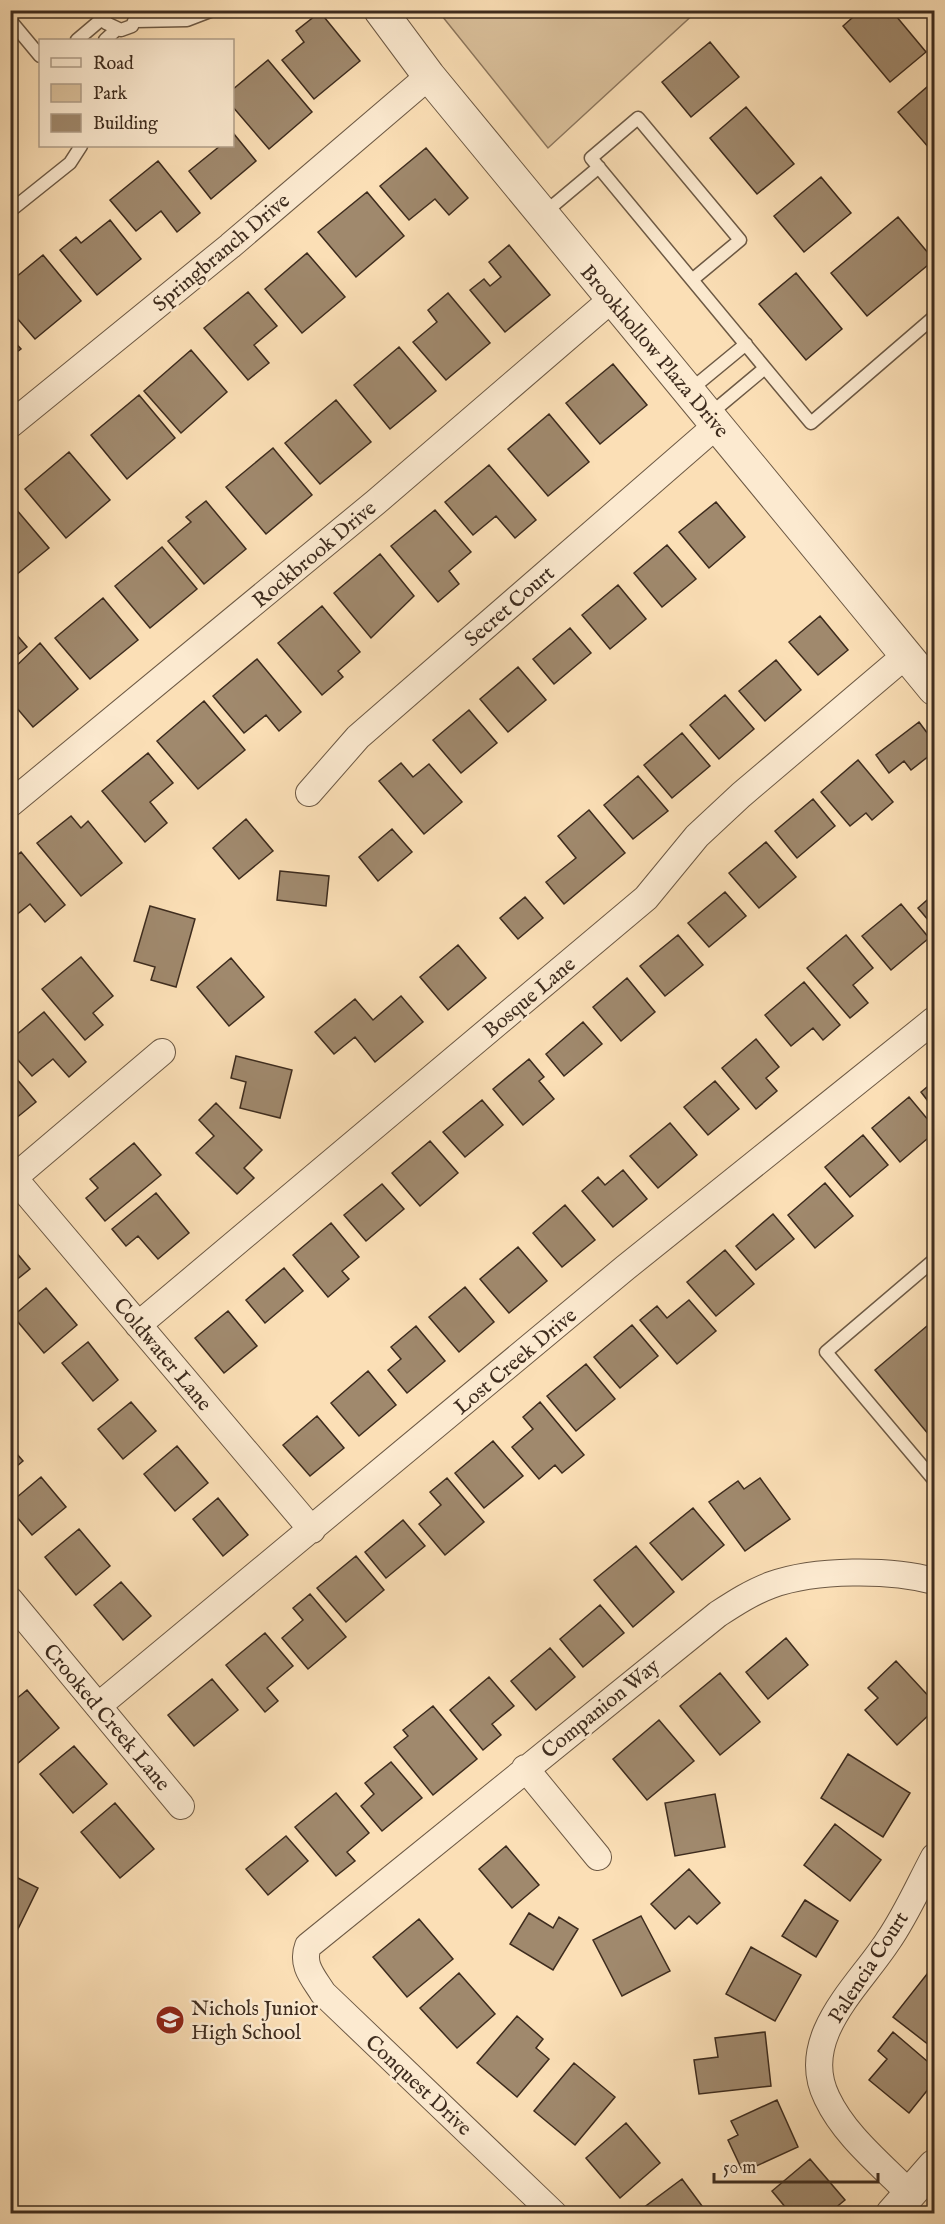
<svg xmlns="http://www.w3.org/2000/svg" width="945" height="2224" viewBox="0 0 945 2224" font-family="'IM FELL English',serif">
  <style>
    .green { fill: #dbc19c; stroke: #8c765d; stroke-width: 1.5 }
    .building { fill: #a0896d; stroke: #3e2c1e; stroke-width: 1.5 }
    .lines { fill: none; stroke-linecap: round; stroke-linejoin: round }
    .service-casing { stroke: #6d5944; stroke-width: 15 }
    .minor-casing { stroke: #6d5944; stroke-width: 28 }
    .tertiary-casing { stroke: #6d5944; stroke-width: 34 }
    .service { stroke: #fcead0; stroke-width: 12 }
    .minor { stroke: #fcead0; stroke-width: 26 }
    .tertiary { stroke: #fcead0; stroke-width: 32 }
    .labels { text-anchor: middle; stroke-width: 5; stroke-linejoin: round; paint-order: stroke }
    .street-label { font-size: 21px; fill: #3e2c1e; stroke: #fcead0 }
    .poi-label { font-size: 21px; fill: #3e2c1e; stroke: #fcead0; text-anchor: start }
  </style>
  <rect width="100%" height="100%" fill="#fbdfb6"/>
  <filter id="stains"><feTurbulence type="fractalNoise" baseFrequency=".00333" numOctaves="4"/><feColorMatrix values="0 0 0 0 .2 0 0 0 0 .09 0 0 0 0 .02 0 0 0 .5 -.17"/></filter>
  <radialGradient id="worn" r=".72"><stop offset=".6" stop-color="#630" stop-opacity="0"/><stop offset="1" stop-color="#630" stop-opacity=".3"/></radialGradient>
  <path class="green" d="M438,11H697L548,148Z"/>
  <path class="building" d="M861,10H891L926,52L890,82L843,26Z
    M320,12L360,61L314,99L282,60L304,42L296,31Z
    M710,42L739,77L691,117L662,82Z
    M268,60L312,112L269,149L232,106V90Z
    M934,81V143L929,148L898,112Z
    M746,107L794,164L757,194L710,138Z
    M234,134L256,161L211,199L189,171L220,146H232Z
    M426,148L468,198L449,215L435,199L409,220L380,186Z
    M158,161L200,213L177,232L161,211L136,231L110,200Z
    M821,177L851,213L804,252L774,216Z
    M367,192L404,236L356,277L318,232Z
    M898,217L934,260L867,316L831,273Z
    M110,220L141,259L97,295L60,250L76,237L81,243Z
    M509,245L550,295L505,332L470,290L484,279L490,286L501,277L489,262Z
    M307,253L345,297L302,333L265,289Z
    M43,255L81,301L35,339L10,310V282Z
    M796,273L842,329L806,360L759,304Z
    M248,292L277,326L254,345L269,363L248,380L204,328Z
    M448,293L490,343L446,380L413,342L437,322L428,310Z
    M10,337L21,349L10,357Z
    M399,347L436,391L390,429L354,385Z
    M191,350L227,392L181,433L144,391Z
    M613,364L647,405L600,444L566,403Z
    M139,395L175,438L127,479L91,435Z
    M336,400L371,442L320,484L285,443Z
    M549,414L589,462L548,496L508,449Z
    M273,448L312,495L266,534L226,487Z
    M69,452L110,500L66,538L25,489Z
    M489,465L536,520L515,538L496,516L473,535L445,502Z
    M206,501L246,549L204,584L168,541L191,522L186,517Z
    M10,502L49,548L10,580Z
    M716,502L745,537L709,568L679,532Z
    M435,510L471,552L449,571L459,584L438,602L391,546Z
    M667,545L696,579L662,607L634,573Z
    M162,547L197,589L150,628L115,586Z
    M380,554L414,596L371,638L334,593Z
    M618,585L646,619L610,649L582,615Z
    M103,598L138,640L90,679L55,638Z
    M322,606L360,652L338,671L343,677L322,695L278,643Z
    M820,616L848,650L818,675L789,642Z
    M10,627L27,647L10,661Z
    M570,628L591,653L554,684L533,659Z
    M40,643L78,689L33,727L10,700V672Z
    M257,659L301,712L279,731L266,715L244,733L213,696Z
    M776,660L801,690L765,721L739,691Z
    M518,667L546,700L508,732L480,699Z
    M725,695L754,729L719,759L690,725Z
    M204,701L245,750L198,789L157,741Z
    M469,710L497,743L461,773L433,740Z
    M919,722L934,742V752L911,770L904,761L889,773L876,755Z
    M682,733L710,766L672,798L644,765Z
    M148,753L173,783L150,802L167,823L145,842L102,791Z
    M858,760L893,802L872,820L866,813L850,826L821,792Z
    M401,763L413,777L429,764L462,802L424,834L379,781Z
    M638,776L668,811L633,839L604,805Z
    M813,799L835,826L797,858L775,831Z
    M589,810L625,853L564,904L546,882L576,858L558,836Z
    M71,816L81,828L88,821L122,863L81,896L37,843Z
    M246,819L273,851L239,879L213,848Z
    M392,829L412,852L378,881L359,857Z
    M766,842L796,877L759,908L729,873Z
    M21,852L65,905L45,922L30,904L10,920V861Z
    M280,871L329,876L326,906L277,900Z
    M725,892L746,916L709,947L688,923Z
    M934,894V927L918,908Z
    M525,897L543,918L518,939L500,918Z
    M901,904L929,938L891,970L862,936Z
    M150,906L195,919L176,987L151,980L155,967L134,961Z
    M678,935L703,965L665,996L640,966Z
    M846,935L873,968L853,985L868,1003L850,1018L807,968Z
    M458,945L486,978L448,1010L420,977Z
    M81,957L113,996L93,1013L103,1025L85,1040L42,989Z
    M231,958L264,997L229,1026L197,987Z
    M627,978L655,1012L621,1041L593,1007Z
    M804,982L840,1025L823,1040L813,1028L791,1046L765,1015Z
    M401,996L423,1022L375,1062L355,1037L334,1054L315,1032L355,999L373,1020Z
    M44,1012L86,1062L69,1077L53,1059L32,1076L10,1051V1040Z
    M583,1022L602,1044L564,1076L546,1054Z
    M756,1039L779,1067L766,1078L777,1091L756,1109L722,1068Z
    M236,1056L292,1070L280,1118L240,1108L246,1082L231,1078Z
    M529,1059L544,1077L539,1081L554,1099L523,1125L493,1089Z
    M10,1071L36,1102L10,1123Z
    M715,1081L739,1109L708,1135L684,1107Z
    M934,1081V1109L921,1092Z
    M909,1097L934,1127V1133L900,1162L872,1128Z
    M482,1100L503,1125L465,1157L443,1132Z
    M216,1103L262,1150L244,1168L254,1178L237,1194L196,1153L214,1136L199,1120Z
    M670,1123L697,1155L658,1188L630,1156Z
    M863,1135L888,1165L850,1197L825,1167Z
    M430,1141L458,1173L420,1206L392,1173Z
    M134,1143L161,1175L105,1221L86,1198L98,1188L90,1179Z
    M623,1170L647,1199L613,1227L582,1191L598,1177L605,1185Z
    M825,1183L853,1216L815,1248L788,1215Z
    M382,1184L404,1209L366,1241L344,1215Z
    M156,1193L189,1233L158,1259L138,1236L126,1246L112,1229Z
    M565,1205L595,1240L562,1267L533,1233Z
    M773,1214L794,1239L756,1270L736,1246Z
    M331,1223L359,1257L342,1271L349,1279L328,1297L293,1255Z
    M10,1245L30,1269L10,1285Z
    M518,1247L547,1281L509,1313L480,1279Z
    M725,1250L754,1284L716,1316L687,1282Z
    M284,1268L303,1291L265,1323L246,1300Z
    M465,1287L494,1322L459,1352L429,1317Z
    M46,1288L77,1325L44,1353L13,1316Z
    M689,1300L716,1331L677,1364L640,1320L657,1306L667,1318Z
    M228,1311L257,1346L224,1373L195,1338Z
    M934,1320V1441L875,1370Z
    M632,1325L658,1356L620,1388L594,1357Z
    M416,1326L445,1361L407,1393L388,1370L401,1359L391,1347Z
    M88,1342L118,1380L93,1401L62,1363Z
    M586,1364L615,1399L576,1431L547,1396Z
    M368,1371L396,1405L359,1436L331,1403Z
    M131,1402L156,1431L123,1459L98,1429Z
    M540,1402L584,1455L562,1473L555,1465L539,1479L512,1447L533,1429L523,1417Z
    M317,1416L344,1448L310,1476L283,1445Z
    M493,1441L523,1476L484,1508L455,1473Z
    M10,1446L23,1461L10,1472Z
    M177,1446L208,1483L175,1511L144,1474Z
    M41,1477L66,1507L32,1535L10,1509V1503Z
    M447,1478L484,1522L445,1555L419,1524L441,1505L430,1492Z
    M760,1478L790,1519L745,1551L709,1502L738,1481L744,1489Z
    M218,1498L248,1535L223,1556L193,1519Z
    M693,1508L724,1545L682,1580L650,1543Z
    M403,1520L425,1546L386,1578L365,1552Z
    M79,1529L110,1566L76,1595L45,1557Z
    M636,1546L674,1592L633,1627L594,1580Z
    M356,1556L384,1590L346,1622L317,1588Z
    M121,1582L151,1616L123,1640L94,1605Z
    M310,1594L346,1637L308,1669L282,1638L303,1620L293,1608Z
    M600,1605L624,1633L583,1667L560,1639Z
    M265,1633L293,1666L267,1688L278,1701L265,1712L226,1665Z
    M786,1638L808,1665L768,1699L746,1672Z
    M550,1648L575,1677L536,1710L511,1681Z
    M896,1661L934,1702V1710L897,1745L865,1710L878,1698L868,1688Z
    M720,1673L760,1722L720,1755L680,1706Z
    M489,1677L514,1706L492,1724L501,1735L483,1750L450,1710Z
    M212,1679L238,1710L194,1746L168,1715Z
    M27,1690L59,1728L17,1764L10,1757V1704Z
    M433,1706L477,1759L433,1795L394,1747L408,1736L403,1730Z
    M659,1720L694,1761L647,1800L613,1759Z
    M74,1746L107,1784L73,1813L40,1774Z
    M848,1754L910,1793L883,1837L821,1798Z
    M391,1762L422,1798L382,1831L361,1806L374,1794L365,1783Z
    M336,1793L369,1833L347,1852L355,1861L336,1876L295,1827Z
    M715,1794L725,1847L675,1856L665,1803Z
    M115,1803L154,1849L120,1878L81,1832Z
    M835,1824L881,1860L850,1901L804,1865Z
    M286,1836L308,1861L268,1895L246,1869Z
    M506,1846L539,1885L512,1908L479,1869Z
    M689,1869L720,1903L697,1924L689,1916L675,1929L651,1904Z
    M10,1874L38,1888L16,1933L10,1930Z
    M805,1900L838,1921L816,1957L782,1936Z
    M529,1913L553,1928L559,1917L578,1929L553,1970L510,1944Z
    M641,1916L670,1971L622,1996L593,1940Z
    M419,1919L453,1959L407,1997L373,1957Z
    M751,1947L801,1975L775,2021L726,1994Z
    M459,1973L495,2014L457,2048L420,2008Z
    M927,1974L934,1980V2049L893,2017Z
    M517,2016L543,2039L536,2048L549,2059L517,2097L477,2063Z
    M765,2032L771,2086L699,2094L694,2060L718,2057L715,2038Z
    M893,2032L934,2067V2082L909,2113L869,2080L887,2059L878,2051Z
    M574,2063L615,2097L575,2145L534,2111Z
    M777,2100L798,2147L743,2172L728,2140L738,2135L731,2121Z
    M626,2123L660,2163L620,2198L586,2158Z
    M810,2159L845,2200L828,2214H791L772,2191Z
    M682,2179L708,2214H635Z"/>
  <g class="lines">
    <g class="service-casing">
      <path id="service" d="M102,10L106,23L121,30L132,26L139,10
        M10,20L40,56
        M136,21L187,20L213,10
        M77,40L103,18
        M105,40L117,29
        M10,211L70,163L81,146
        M543,214L599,167
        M692,280L740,240L638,118L591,158C664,246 737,335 811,423L934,317
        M689,391L746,344
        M710,414L765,368
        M934,1260L826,1352L934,1480"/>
    </g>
    <g class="minor-casing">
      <path id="minor" d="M10,425L230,246L429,76
        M309,793L358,737L717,425
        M10,804L376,502L612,299
        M14,1178L312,1530
        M10,1181L162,1052
        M138,1325L646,898L697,836L741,795L906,655
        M10,1600L181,1806
        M98,1706L625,1268L934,1020
        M525,1768L598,1857
        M910,2194C881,2164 845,2136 827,2098C797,2038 859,1986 888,1941C906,1915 919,1885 934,1857
        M554,2214L323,1993C313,1977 301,1965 308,1946L718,1614C735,1603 752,1592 771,1585C815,1569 890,1569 934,1581"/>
    </g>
    <g class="tertiary-casing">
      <path id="tertiary" d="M380,10L429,76L934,689
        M892,2214L934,2166"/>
    </g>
    <use href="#service" class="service"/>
    <use href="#minor" class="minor"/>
    <use href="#tertiary" class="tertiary"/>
  </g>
  <defs>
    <g id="school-disc" transform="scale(1.5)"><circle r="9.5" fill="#8f2418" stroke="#fcead0"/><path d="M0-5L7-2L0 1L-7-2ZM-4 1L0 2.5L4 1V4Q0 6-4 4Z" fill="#fff"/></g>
  </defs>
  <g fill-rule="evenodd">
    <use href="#school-disc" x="170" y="2020"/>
  </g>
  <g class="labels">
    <g class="street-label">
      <text transform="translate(221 252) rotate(-40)" y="7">Springbranch Drive</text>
      <text transform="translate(655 351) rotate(50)" y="7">Brookhollow Plaza Drive</text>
      <text transform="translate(314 554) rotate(-40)" y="7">Rockbrook Drive</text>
      <text transform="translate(509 606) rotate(-41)" y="7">Secret Court</text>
      <text transform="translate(529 997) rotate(-40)" y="7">Bosque Lane</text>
      <text transform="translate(163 1354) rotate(50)" y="7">Coldwater Lane</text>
      <text transform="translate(515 1361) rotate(-40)" y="7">Lost Creek Drive</text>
      <text transform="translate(600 1708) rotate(-39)" y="7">Companion Way</text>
      <text transform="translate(107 1717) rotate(50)" y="7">Crooked Creek Lane</text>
      <text transform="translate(868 1967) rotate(-57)" y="7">Palencia Court</text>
      <text transform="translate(419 2085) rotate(43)" y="7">Conquest Drive</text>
    </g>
    <g class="poi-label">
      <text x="191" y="2015">Nichols Junior<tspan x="191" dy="24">High School</tspan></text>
    </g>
  </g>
  <rect width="945" height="2224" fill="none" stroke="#fbdfb6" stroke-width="36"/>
  <rect x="12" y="12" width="921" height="2200" fill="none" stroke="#3e2c1e" stroke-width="3"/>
  <rect x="18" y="18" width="909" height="2188" fill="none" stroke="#3e2c1e" stroke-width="1.5"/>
  <rect x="39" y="39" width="195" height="108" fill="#fcead0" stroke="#b09e89" stroke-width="1.5"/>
  <rect x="51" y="58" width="30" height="9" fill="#fcead0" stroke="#b09e89" stroke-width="1.5"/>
  <text x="93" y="69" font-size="18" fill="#3e2c1e">Road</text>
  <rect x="51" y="84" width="30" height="18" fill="#dbc19c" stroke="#b09e89" stroke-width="1.5"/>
  <text x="93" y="99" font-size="18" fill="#3e2c1e">Park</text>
  <rect x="51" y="114" width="30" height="18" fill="#a0896d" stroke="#b09e89" stroke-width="1.5"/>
  <text x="93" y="129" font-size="18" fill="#3e2c1e">Building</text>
  <path d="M714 2173v9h164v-9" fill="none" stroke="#3e2c1e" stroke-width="3"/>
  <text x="723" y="2173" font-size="18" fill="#3e2c1e" stroke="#fcead0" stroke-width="4.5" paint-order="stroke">50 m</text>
  <rect width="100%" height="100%" filter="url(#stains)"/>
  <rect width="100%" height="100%" fill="url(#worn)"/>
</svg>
